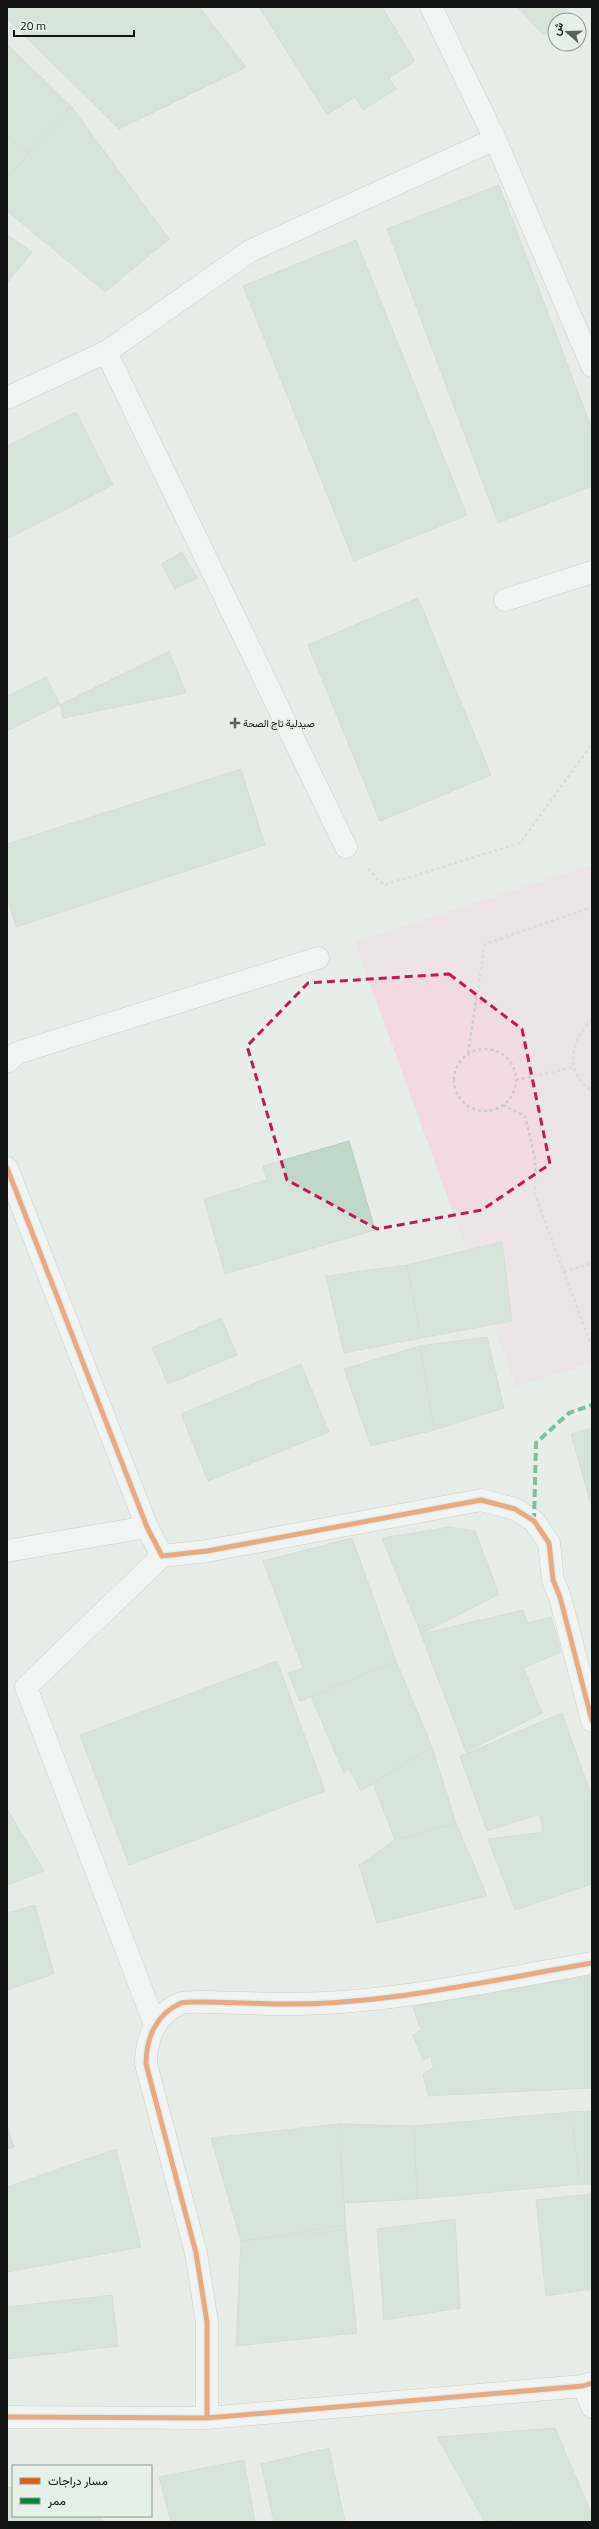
<svg xmlns="http://www.w3.org/2000/svg" width="599" height="2529" viewBox="0 0 599 2529" font-family="'Titillium Web',Vazirmatn,sans-serif">
  <style>
    .green { fill: #f1dae2 }
    .building { fill: #c0d8ca; stroke: #c2c6c3 }
    .lines { fill: none; stroke-linecap: round; stroke-linejoin: round }
    .lane-casing { stroke: #a7aca9; stroke-width: 23 }
    .street-casing { stroke: #a7aca9; stroke-width: 23 }
    .secondary-casing { stroke: #a7aca9; stroke-width: 23 }
    .path { stroke: #c9cac9; stroke-width: 2.5; stroke-dasharray: 3 3; stroke-linecap: butt }
    .lane { stroke: #fbfcfc; stroke-width: 22 }
    .street { stroke: #fbfcfc; stroke-width: 22 }
    .secondary { stroke: #fbfcfc; stroke-width: 22 }
    .quiet { stroke: #00873e; stroke-width: 4; stroke-dasharray: 8 4; stroke-linecap: butt }
    .cycleway-casing { stroke: #e4f0e8; stroke-width: 8 }
    .cycleway { stroke: #e8590c; stroke-width: 5 }
    .marked { fill: none; stroke: #c2185b; stroke-width: 3; stroke-dasharray: 8 5; stroke-linejoin: round }
    .poi-dot { fill: #5b5f5d; stroke: #e4f0e8; stroke-width: 1.5 }
    .labels { text-anchor: middle; stroke-width: 4; stroke-linejoin: round; paint-order: stroke }
    .poi-label { font-size: 10px; fill: #0f1311; stroke: #e4f0e8; text-anchor: start }
  </style>
  <rect width="100%" height="100%" fill="#e7ede9"/>
  <path class="green" d="M592,865V1363L516,1386L355,942Z"/>
  <path class="building" d="M7,7H199L246,67L119,129L7,18Z
    M259,7H382L415,61L389,78L396,89L363,110L355,97L327,115Z
    M517,7H570L558,20H555L544,35Z
    M7,44L71,106L29,154L7,136Z
    M71,106L169,239L105,292L7,211V178Z
    M7,136L29,154L7,178Z
    M499,185L592,429V486L498,523L387,229Z
    M7,235L32,252L7,283Z
    M356,240L467,515L354,561L243,286Z
    M76,412L113,485L7,539V446Z
    M182,552L197,578L175,589L161,564Z
    M418,598L491,775L380,821L308,645Z
    M169,651L186,693L63,718L60,705Z
    M46,677L60,705L7,731V696Z
    M241,769L265,845L16,927L7,897V844Z
    M349,1141L375,1230L225,1274L204,1199L267,1180L263,1166Z
    M502,1242L512,1321L421,1338L407,1265Z
    M407,1265L421,1338L344,1353L326,1276Z
    M221,1318L237,1355L168,1384L152,1348Z
    M487,1337L504,1408L434,1430L420,1346Z
    M420,1346L434,1430L371,1446L344,1369Z
    M301,1364L329,1432L208,1481L181,1414Z
    M592,1428V1508L571,1434Z
    M449,1527L475,1531L499,1594L421,1634L382,1538Z
    M352,1538L396,1661L300,1701L288,1673L303,1668L263,1561Z
    M523,1610L528,1623L551,1617L561,1652L524,1668L542,1713L466,1752L421,1634Z
    M277,1661L325,1791L129,1865L80,1735Z
    M396,1661L432,1747L361,1791L349,1769L344,1773L311,1697Z
    M562,1713L592,1797V1884L515,1910L488,1839L543,1832L540,1814L487,1831L460,1756Z
    M432,1747L456,1823L395,1840L373,1783Z
    M7,1809L44,1871L7,1885Z
    M456,1823L487,1896L377,1923L359,1865L395,1840Z
    M35,1905L54,1974L7,1990V1913Z
    M592,1970V2088L428,2096L423,2074L433,2068L431,2056L423,2060L413,2035L421,2030L411,2001Z
    M592,2111V2184H580L571,2112Z
    M571,2112L580,2184L417,2199L414,2126Z
    M339,2124L414,2126L417,2199L343,2203Z
    M339,2124L346,2230L241,2241L211,2138Z
    M7,2126L14,2147L7,2149Z
    M116,2149L141,2247L7,2272V2187Z
    M592,2194V2289L546,2296L536,2200Z
    M455,2219L460,2308L384,2320L377,2229Z
    M345,2225L357,2333L236,2346L241,2241Z
    M112,2295L118,2346L7,2359V2307Z
    M555,2428L592,2515V2522H517L516,2520L485,2522L437,2437Z
    M329,2448L345,2522H274L261,2464Z
    M244,2460L255,2522H171L159,2477Z
    M13,2487V2516H102V2522H7V2488Z"/>
  <g class="lines">
    <g class="lane-casing">
      <path id="lane" d="M505,600L592,572
        M7,1551L147,1527
        M155,2025L26,1687L162,1556"/>
    </g>
    <g class="street-casing">
      <path id="street" d="M106,352L346,847
        M7,398L106,352L250,251L495,139
        M7,1062L17,1053L318,958
        M7,1168L147,1527L162,1556L207,1551L481,1500L515,1509L534,1521L549,1543L553,1580L560,1597L592,1721
        M583,2386L592,2407
        M7,2417L207,2418L583,2386L592,2383
        M207,2418V2322L196,2253L146,2064C146,2038 156,2014 181,2003C188,2000 261,2004 275,2004C381,2006 487,1981 592,1963"/>
    </g>
    <g class="secondary-casing">
      <path id="secondary" d="M431,7L495,139L592,366"/>
    </g>
    <path class="path" d="M368,869L384,885L520,843L592,744
      M592,1020C570,1039 564,1074 592,1091
      M454 1080a31 31 0 1 1 62 0a31 31 0 1 1-62 0Z
      M468,1053L485,944L592,907
      M516,1080L574,1067
      M503,1105L525,1116L535,1159V1195L592,1347
      M564,1272L592,1263"/>
    <use href="#lane" class="lane"/>
    <use href="#street" class="street"/>
    <use href="#secondary" class="secondary"/>
    <path class="quiet" d="M534,1521L536,1443L569,1413L592,1405"/>
    <g class="cycleway-casing">
      <path id="cycleway" d="M7,1168L147,1527L162,1556L207,1551L481,1500L515,1509L534,1521L549,1543L553,1580L560,1597L592,1721
        M7,2417L207,2418L583,2386L592,2383
        M207,2418V2322L196,2253L146,2064C146,2038 156,2014 181,2003C188,2000 261,2004 275,2004C381,2006 487,1981 592,1963"/>
    </g>
    <use href="#cycleway" class="cycleway"/>
  </g>
  <path d="M0 0H599V2529H0ZM449,974L522,1029L550,1164L482,1210L377,1229L287,1180L247,1046L308,983Z" fill="#e7ede9" fill-opacity=".55" fill-rule="evenodd"/>
  <path class="marked" d="M449,974L522,1029L550,1164L482,1210L377,1229L287,1180L247,1046L308,983Z"/>
  <path class="poi-dot" d="M233 717h4v4h4v4h-4v4h-4v-4h-4v-4h4z"/>
  <g class="labels">
    <g class="poi-label">
      <text x="243" y="727">صيدلية تاج الصحة</text>
    </g>
  </g>
  <rect width="599" height="2529" fill="none" stroke="#0f1311" stroke-width="16"/>
  <rect x="12" y="2465" width="140" height="52" fill="#e4f0e8" stroke="#8f9892"/>
  <rect x="20" y="2478" width="20" height="6" fill="#e8590c" stroke="#8f9892"/>
  <text x="48" y="2485" font-size="12" fill="#0f1311">مسار دراجات</text>
  <rect x="20" y="2498" width="20" height="6" fill="#00873e" stroke="#8f9892"/>
  <text x="48" y="2505" font-size="12" fill="#0f1311">ممر</text>
  <g transform="translate(567 32) rotate(290)"><circle r="19" fill="#e4f0e8" stroke="#8f9892"/>
  <path d="M0-3L7 15L0 10L-7 15Z" fill="#5b5f5d"/>
  <text y="-6" font-size="11" font-weight="bold" text-anchor="middle" fill="#0f1311">ش</text>
  </g>
  <path d="M14 30v6h120v-6" fill="none" stroke="#0f1311" stroke-width="2"/>
  <text x="20" y="30" font-size="12" fill="#0f1311" stroke="#e4f0e8" stroke-width="3" paint-order="stroke">20 m</text>
</svg>
